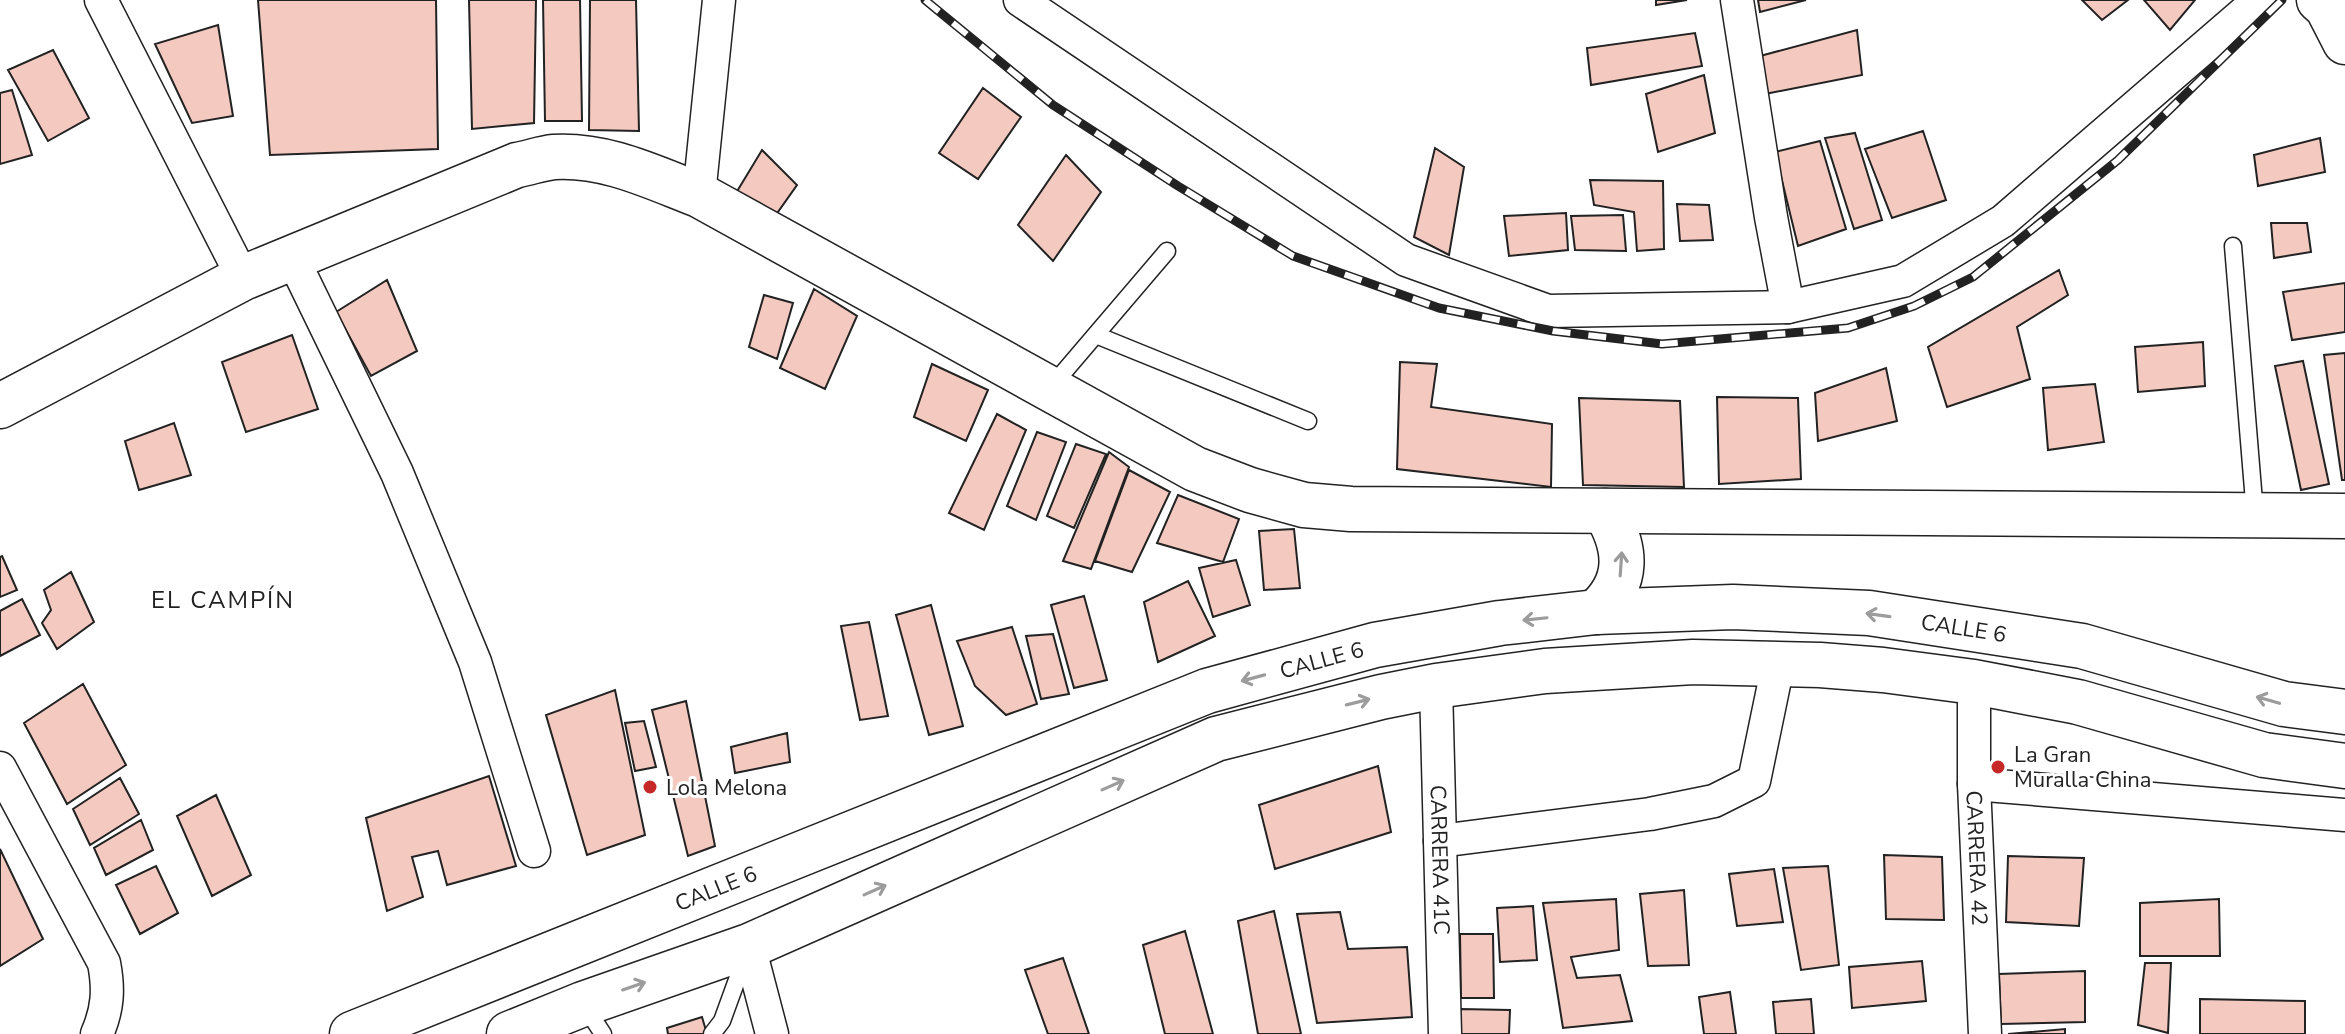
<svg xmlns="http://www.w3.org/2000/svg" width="2345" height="1034" viewBox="0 0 2345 1034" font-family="'Nunito Sans',sans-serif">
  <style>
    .building { fill: #f3c9c0; stroke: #222; stroke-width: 2 }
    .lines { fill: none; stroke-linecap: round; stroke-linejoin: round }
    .service-casing { stroke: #222; stroke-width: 19 }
    .minor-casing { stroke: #222; stroke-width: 35 }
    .secondary-casing { stroke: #222; stroke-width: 47 }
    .trunk-casing { stroke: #222; stroke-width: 47 }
    .service { stroke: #fff; stroke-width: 16 }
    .minor { stroke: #fff; stroke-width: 32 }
    .secondary { stroke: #fff; stroke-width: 44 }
    .trunk { stroke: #fff; stroke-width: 44 }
    .rail-casing { stroke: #222; stroke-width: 9 }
    .rail { stroke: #fff; stroke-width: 6; stroke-dasharray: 18; stroke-linecap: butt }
    .oneway { stroke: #9c9c9c }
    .poi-dot { fill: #c62828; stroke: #fff; stroke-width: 3 }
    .labels { text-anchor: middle; stroke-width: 6; stroke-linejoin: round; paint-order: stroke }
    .street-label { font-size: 22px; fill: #222; stroke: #fff }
    .poi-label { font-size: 22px; fill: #222; stroke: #fff; text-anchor: start }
    .neighbourhood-label { font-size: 24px; letter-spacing: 2px; fill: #222; stroke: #fff }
  </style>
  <rect width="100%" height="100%" fill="#fff"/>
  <path class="building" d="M258,0H436L438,149L270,155Z
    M469,0H536L534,123L472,129Z
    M543,0H580L582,121H545Z
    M590,0H636L639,131L589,130Z
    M1656,0H1687L1656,5Z
    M1758,0H1806L1760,12Z
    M2082,0H2128L2102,20Z
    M2144,0H2195L2170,30Z
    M218,25L233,116L192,123L155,44Z
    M1857,30L1862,75L1765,94L1760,56Z
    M1695,33L1702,66L1591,85L1587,48Z
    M53,50L89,118L48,141L8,70Z
    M1704,75L1715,133L1658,152L1646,94Z
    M983,88L1021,117L978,179L939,153Z
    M12,90L32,155L0,164V93Z
    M1923,131L1946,200L1892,218L1865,149Z
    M1855,133L1882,220L1854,229L1825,138Z
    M2320,138L2325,172L2258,186L2254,155Z
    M1820,141L1846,229L1798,246L1775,152Z
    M1435,148L1464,167L1449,255L1414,237Z
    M762,150L797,185L768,226L733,198Z
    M1066,155L1101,192L1053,261L1018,225Z
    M1590,180L1663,181L1664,249L1637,251L1634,212L1594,205Z
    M1677,204L1709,205L1713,240L1680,241Z
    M1566,213L1568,250L1509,256L1504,216Z
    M1623,215L1626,251L1575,250L1571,216Z
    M2271,223H2307L2311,252L2274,258Z
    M2059,270L2068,295L2017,327L2030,379L1947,407L1928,347Z
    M387,280L417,351L371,376L336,312Z
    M2345,283V332L2292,340L2283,292Z
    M814,289L857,316L825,389L780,368Z
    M764,295L793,303L777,359L749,347Z
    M292,335L318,409L246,432L222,362Z
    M2203,342L2205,386L2138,392L2135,347Z
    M2345,353V480H2342L2324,355Z
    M2303,361L2329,484L2301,490L2275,366Z
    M1400,362L1437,364L1431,407L1552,424L1551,487L1397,469Z
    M932,364L988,390L966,441L914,417Z
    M1886,368L1897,421L1818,441L1815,393Z
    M2095,384L2104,442L2048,450L2043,388Z
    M1717,397L1798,398L1801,479L1719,484Z
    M1579,398L1680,401L1684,487L1583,485Z
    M997,414L1026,430L984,530L949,513Z
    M174,423L191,475L139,490L125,441Z
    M1037,432L1066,442L1036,520L1007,506Z
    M1076,444L1106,454L1074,528L1047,516Z
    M1109,452L1129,467L1091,569L1063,561Z
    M1129,470L1170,492L1132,572L1095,561Z
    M1178,495L1239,519L1223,562L1157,543Z
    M1294,529L1300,588L1264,590L1259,531Z
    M2,556L17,590L0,597V557Z
    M1236,560L1250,605L1213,617L1199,568Z
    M71,572L94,622L57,649L42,623L51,610L44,590Z
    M1188,581L1215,636L1158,662L1144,602Z
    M1084,596L1107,680L1074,688L1051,605Z
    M22,599L40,635L0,656V611Z
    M931,605L963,726L929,735L896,615Z
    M869,622L888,716L860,720L841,626Z
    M1012,627L1037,704L1006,715L975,686L957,641Z
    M1053,634L1069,694L1041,699L1026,636Z
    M83,684L126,765L67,804L24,723Z
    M615,690L645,835L587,855L546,715Z
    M686,701L715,846L688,856L652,710Z
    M644,721L656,767L635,771L625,723Z
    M787,733L790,762L735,773L731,747Z
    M1378,766L1391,832L1275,869L1259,805Z
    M489,776L516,866L447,885L438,851L412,857L423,897L387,911L366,818Z
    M120,778L139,814L90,845L73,809Z
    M216,795L251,875L212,896L177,816Z
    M141,820L153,850L106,875L94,848Z
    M0,849L43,939L0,966Z
    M1884,855L1942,857L1944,920L1886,919Z
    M2008,856L2084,858L2079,926L2006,922Z
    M156,866L178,913L140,934L116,885Z
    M1828,866L1839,965L1801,970L1783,868Z
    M1774,869L1783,922L1737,926L1729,874Z
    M1684,890L1689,965L1648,966L1640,894Z
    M1616,899L1619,950L1571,957L1577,978L1620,975L1632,1021L1563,1028L1543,903Z
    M2219,899L2220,956H2140V903Z
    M1533,906L1537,960L1500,962L1497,908Z
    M1274,911L1301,1034H1258L1238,921Z
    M1340,912L1348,949L1407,947L1412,1017L1317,1023L1297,914Z
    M1185,931L1213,1034H1165L1143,945Z
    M1460,934H1493L1494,998H1461Z
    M1063,958L1089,1034H1048L1025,970Z
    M1922,961L1926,1001L1852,1008L1849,967Z
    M2145,963H2171L2168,1033L2138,1025Z
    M2085,971V1022L2001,1024L1999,974Z
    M1730,992L1736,1034H1704L1699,997Z
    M1811,999L1814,1034H1776L1773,1002Z
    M2200,999L2305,1001V1034H2200Z
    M1460,1009L1510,1010L1509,1034H1459Z
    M702,1017L707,1034H668L667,1028Z
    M2065,1029V1034H2008Z"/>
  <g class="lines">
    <g class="service-casing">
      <path id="service" d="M2233,246L2255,514
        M1096,335L1308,421
        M1051,387L1167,251
        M584,1005L603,1034
        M712,1034L722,1021L746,955"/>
    </g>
    <g class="minor-casing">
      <g id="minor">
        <path d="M101,0L243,278"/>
        <path d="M1020,0L1406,260L1548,311L1788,307L1903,281L2003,221L2259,0"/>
        <path d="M1737,0L1771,217L1788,307"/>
        <path d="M699,195L719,0"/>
        <path d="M292,257L397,473L475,662L534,851"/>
        <path id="s1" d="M1974,682V784L1985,1034"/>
        <path id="s2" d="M1436,686L1445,1034"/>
        <path d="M0,768L104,963C109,989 108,1009 97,1034"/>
        <path d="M1974,784L2345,815"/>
        <path d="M1440,841L1650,814L1714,801L1754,781L1778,665"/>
        <path d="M749,946L772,1034"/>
      </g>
    </g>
    <g class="secondary-casing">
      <path id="secondary" d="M2319,0L2327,7L2345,42
        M0,406L243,278L517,165C529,163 542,158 554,157C606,154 652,177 699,195L1195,469L1250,490L1304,505L1351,509L2345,516"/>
    </g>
    <g class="trunk-casing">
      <g id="trunk">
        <path d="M1596,612C1630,582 1627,548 1605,511"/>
        <path id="s3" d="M352,1034L1207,691L1375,645L1500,623L1596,612L1733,607L1869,613L2082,646L2284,704L2345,712"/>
        <path d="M509,1034L583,1004L749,946L1216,739L1381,697L1436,686L1545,671L1693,662L1820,665L1883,670L1974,682L2078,702L2264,755L2345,766"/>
      </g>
    </g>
    <use href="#service" class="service"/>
    <use href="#minor" class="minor"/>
    <use href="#secondary" class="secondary"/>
    <use href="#trunk" class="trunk"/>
    <g class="rail-casing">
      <path id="rail" d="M925,0L1053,105L1178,186L1293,256L1439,308L1553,331L1662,344L1848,328L1914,306L1973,277L2118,160L2282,0"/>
    </g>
    <use href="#rail" class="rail"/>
  </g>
  <defs><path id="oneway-shaft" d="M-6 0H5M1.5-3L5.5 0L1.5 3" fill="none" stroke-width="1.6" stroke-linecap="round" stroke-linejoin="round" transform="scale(2)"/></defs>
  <g class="oneway">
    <use href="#oneway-shaft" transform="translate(1621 564) rotate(-86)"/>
    <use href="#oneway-shaft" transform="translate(1878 615) rotate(-172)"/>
    <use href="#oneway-shaft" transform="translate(1535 619) rotate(174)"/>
    <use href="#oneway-shaft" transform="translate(1253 678) rotate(165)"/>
    <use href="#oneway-shaft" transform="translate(2268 700) rotate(-164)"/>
    <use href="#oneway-shaft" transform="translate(1358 702) rotate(-14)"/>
    <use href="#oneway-shaft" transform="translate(1113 785) rotate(-24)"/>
    <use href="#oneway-shaft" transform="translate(875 890) rotate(-24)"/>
    <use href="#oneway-shaft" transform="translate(634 986) rotate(-19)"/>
  </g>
  <g class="poi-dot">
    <circle cx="1998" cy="767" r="8"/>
    <circle cx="650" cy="787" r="8"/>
  </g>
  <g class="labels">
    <g class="street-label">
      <text dy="8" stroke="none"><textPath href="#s3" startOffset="1688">CALLE 6</textPath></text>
      <text dy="8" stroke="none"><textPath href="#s3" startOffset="1040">CALLE 6</textPath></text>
      <text dy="8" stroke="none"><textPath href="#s1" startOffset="176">CARRERA 42</textPath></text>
      <text dy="8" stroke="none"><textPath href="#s2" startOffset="174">CARRERA 41C</textPath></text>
      <text dy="8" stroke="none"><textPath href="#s3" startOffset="392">CALLE 6</textPath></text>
    </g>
    <g class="poi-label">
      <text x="2014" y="762">La Gran<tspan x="2014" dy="25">Muralla China</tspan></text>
      <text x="666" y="795">Lola Melona</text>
    </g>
    <g class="neighbourhood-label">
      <text x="223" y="608">EL CAMPÍN</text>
    </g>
  </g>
</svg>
